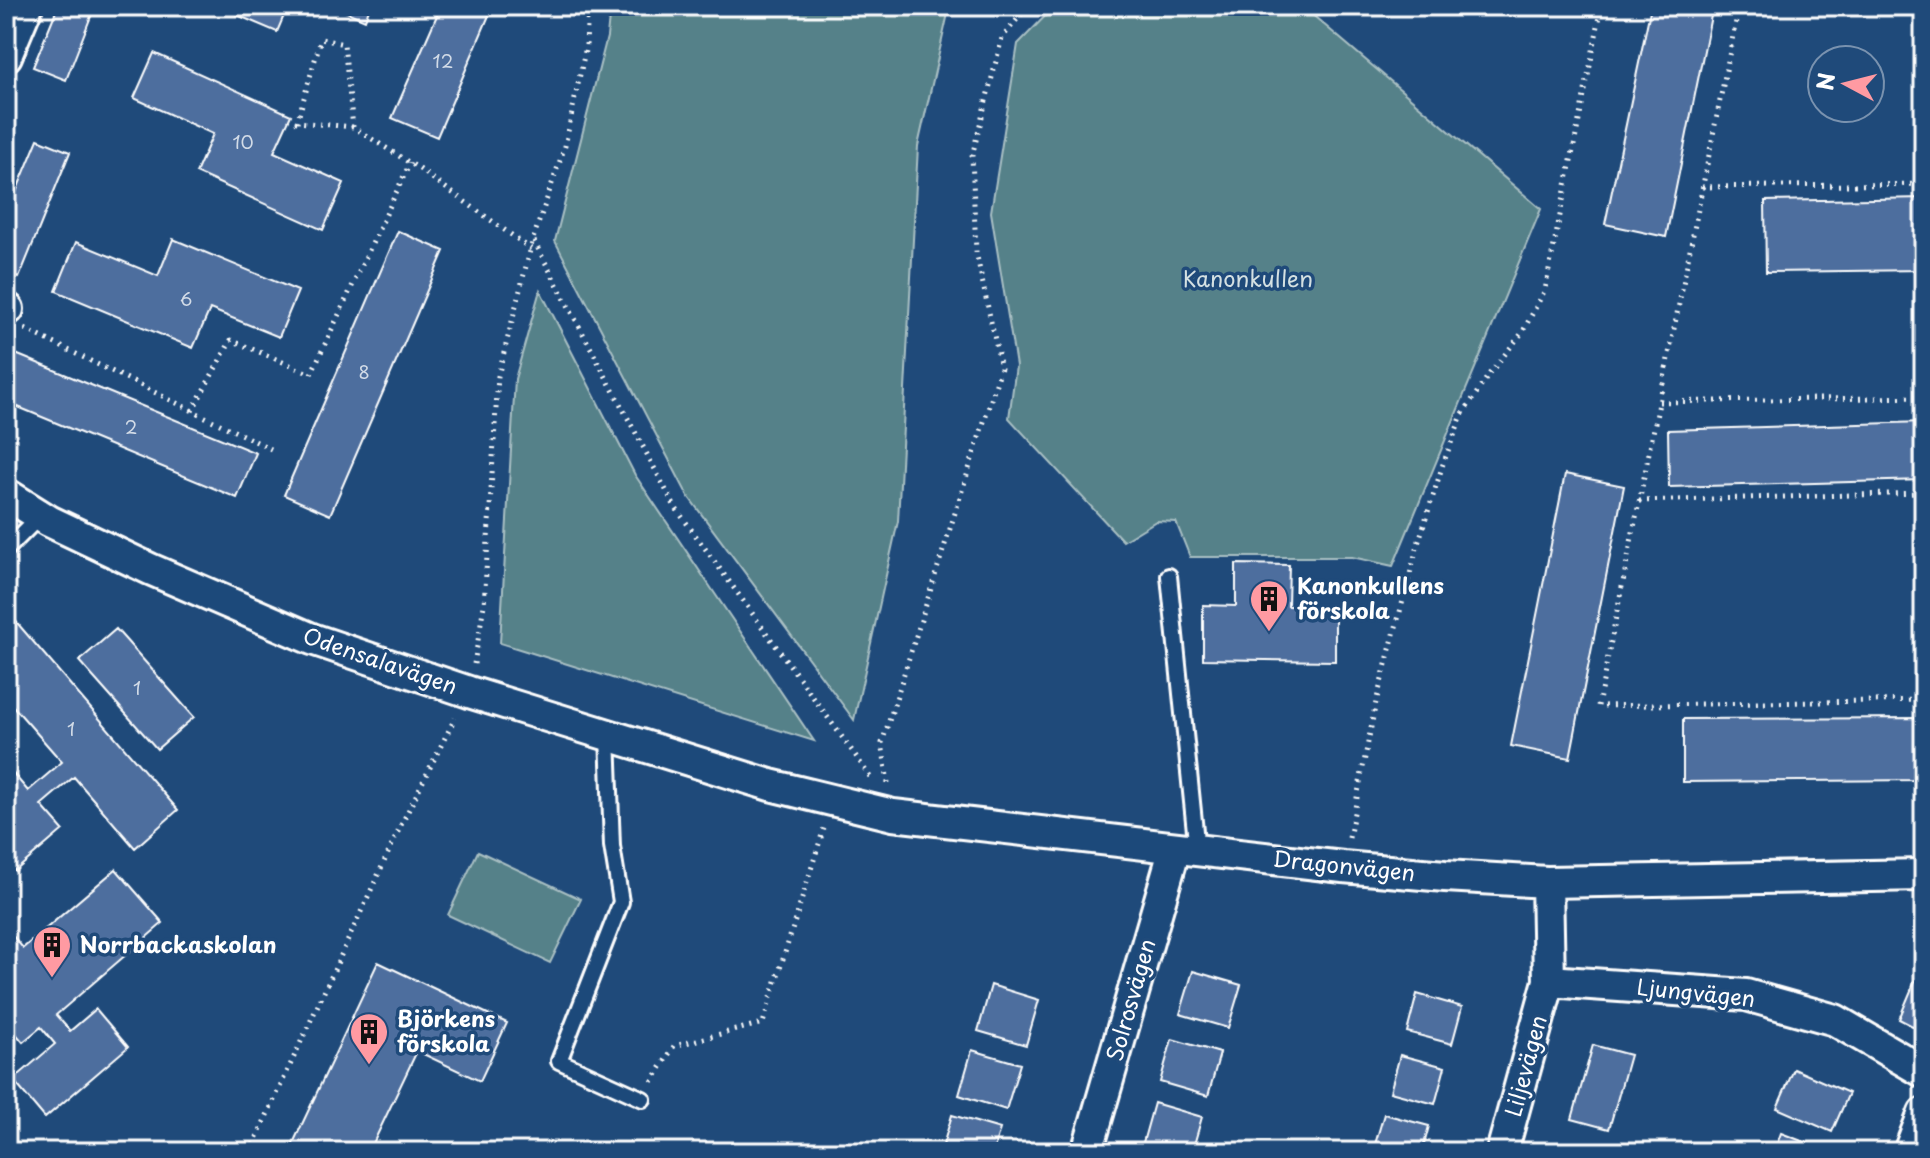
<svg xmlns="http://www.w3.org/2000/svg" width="1930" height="1158" viewBox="0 0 1930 1158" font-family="'Playpen Sans',sans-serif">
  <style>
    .green { fill: #558189; stroke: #aac0c4; stroke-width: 2 }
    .building { fill: #4d6e9e; stroke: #fff; stroke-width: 2 }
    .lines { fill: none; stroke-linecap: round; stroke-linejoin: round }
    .lane-casing { stroke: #fff; stroke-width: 20 }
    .street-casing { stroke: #fff; stroke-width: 36 }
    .path { stroke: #fff; stroke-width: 5; stroke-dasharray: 2 6; stroke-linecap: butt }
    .lane { stroke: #1f4a7a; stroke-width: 14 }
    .street { stroke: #1f4a7a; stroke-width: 30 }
    .labels { text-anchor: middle; stroke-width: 7; stroke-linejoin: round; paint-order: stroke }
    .number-label { font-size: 18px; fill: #d2dbe7 }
    .park-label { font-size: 22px; fill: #d4e0e2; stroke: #1f4a7a }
    .poi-label { font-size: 22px; font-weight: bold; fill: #fff; stroke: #1f4a7a; text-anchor: start }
    .street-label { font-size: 22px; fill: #fff; stroke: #1f4a7a }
  </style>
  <rect width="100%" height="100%" fill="#1f4a7a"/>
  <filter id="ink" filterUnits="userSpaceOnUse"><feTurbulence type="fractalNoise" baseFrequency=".0125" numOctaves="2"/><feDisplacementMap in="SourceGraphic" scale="16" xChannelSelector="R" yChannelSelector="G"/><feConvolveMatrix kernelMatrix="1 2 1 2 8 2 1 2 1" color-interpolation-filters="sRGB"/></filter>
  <g filter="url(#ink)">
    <path class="green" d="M610,6H952L949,9L918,146L898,521L854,720L688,496L555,241L607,37Z
      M1055,6H1302L1541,209L1393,566L1352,557H1190L1176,522L1156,521L1123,541L1009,418L1016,366L991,212L1018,44Z
      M540,290L635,475L814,741L500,643L515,379Z
      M478,851L581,899L550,963L448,915Z"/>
    <path class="building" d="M58,6H95L66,80L33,67Z
      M216,6H288L277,32Z
      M333,6H370L365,20Z
      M441,6H493L437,137L392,118Z
      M1651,6H1713L1666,237L1605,224Z
      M154,53L291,115L274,152L344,183L323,230L196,173L213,134L134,98Z
      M38,139L70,152L19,278L6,273V216Z
      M1924,198V270L1766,272L1765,201Z
      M398,231L444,251L330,515L284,495Z
      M173,239L298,291L279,337L210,309L193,348L56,291L76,242L158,276Z
      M6,350L256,453L237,498L6,402Z
      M1924,422V480L1669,487L1668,430Z
      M1565,474L1624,486L1570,758L1511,746Z
      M1236,564L1289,565L1288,606H1335V661L1203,659V605L1236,606Z
      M6,610L178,810L135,848L74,777L41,805L63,830L15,871L6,861V765L28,791L62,762L6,698Z
      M116,629L194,717L157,749L79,661Z
      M1924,718V780L1683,782V719Z
      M116,869L163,923L56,1015L70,1031L96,1009L128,1047L45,1118L13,1080L55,1044L41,1027L23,1042L6,1022V928L23,948Z
      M378,962L507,1023L480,1081L417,1051L369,1152H289Z
      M1920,969L1924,970V1032L1899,1019Z
      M1193,971L1241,985L1228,1028L1180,1014Z
      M991,985L1039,1000L1026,1045L978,1031Z
      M1417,994L1462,1007L1452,1044L1407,1032Z
      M1172,1039L1220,1053L1208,1096L1160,1082Z
      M1593,1045L1630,1055L1609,1129L1572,1119Z
      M972,1050L1020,1064L1006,1110L959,1095Z
      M1400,1055L1445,1067L1435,1104L1390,1092Z
      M1794,1069L1849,1093L1832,1132L1777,1108Z
      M1154,1103L1202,1117L1192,1152H1160L1142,1146Z
      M1384,1114L1429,1126L1422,1152L1373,1151Z
      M952,1115L1000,1129L993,1152H941Z
      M1781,1133L1825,1150V1152H1774Z"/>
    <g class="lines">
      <g class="lane-casing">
        <path id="lane" d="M6,550L40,516
          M1169,576L1197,851
          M608,735L612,846L621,902L559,1061L643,1099"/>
      </g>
      <g class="street-casing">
        <path id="street" d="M6,56L27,6
          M6,309H8
          M6,494L49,521L150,569L312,639L469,692L770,785L893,815L1343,867L1445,876L1547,882L1924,875
          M1549,981L1746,995L1835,1020L1924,1072
          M1087,1152L1175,848
          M1502,1152L1549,981L1547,882
          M1909,1152L1924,1113"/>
      </g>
      <path class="path" d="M1739,6L1598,706L1924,700
        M353,127L297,122L321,39L344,44L353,127L418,168L531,249
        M1702,187L1924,184
        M534,241L675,507L858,759L872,780
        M25,329L271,449
        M1659,402L1924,397
        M192,411L231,340L311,374L410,163
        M1639,501L1924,493
        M474,664L484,605L498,376L533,239L565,146L586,46L588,6
        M888,783L882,743L1001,368L976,252L972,156L1002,38L1028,6
        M1349,838L1376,702L1418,544L1443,464L1462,415L1490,373L1522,333L1545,290L1602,6
        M652,1082L674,1046L763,1023L824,828
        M250,1152L403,821L455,718"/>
      <use href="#lane" class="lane"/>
      <use href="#street" class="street"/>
    </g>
  </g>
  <defs>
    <g id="building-pin" transform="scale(2)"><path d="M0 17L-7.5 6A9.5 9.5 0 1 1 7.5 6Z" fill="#ff9aa2" stroke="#1f4a7a"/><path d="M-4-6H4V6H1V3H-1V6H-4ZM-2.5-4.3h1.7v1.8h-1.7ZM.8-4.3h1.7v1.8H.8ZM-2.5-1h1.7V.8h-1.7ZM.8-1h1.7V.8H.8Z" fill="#111"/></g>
  </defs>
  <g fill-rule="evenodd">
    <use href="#building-pin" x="1269" y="599"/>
    <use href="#building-pin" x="52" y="945"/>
    <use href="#building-pin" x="369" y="1032"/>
  </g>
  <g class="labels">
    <g class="number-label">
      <text x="443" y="68">12</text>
      <text x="243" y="149">10</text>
      <text x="186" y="306">6</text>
      <text x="364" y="379">8</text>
      <text x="131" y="434">2</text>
      <text x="137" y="695">1</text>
      <text x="71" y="736">1</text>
    </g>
    <g class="park-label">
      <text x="1248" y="287">Kanonkullen</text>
    </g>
    <g class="poi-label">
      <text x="1297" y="594">Kanonkullens<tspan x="1297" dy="25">förskola</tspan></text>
      <text x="80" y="953">Norrbackaskolan</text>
      <text x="397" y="1027">Björkens<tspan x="397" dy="25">förskola</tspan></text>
    </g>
    <g class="street-label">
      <text transform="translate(380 661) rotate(19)" y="8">Odensalavägen</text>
      <text transform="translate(1344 866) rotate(6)" y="8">Dragonvägen</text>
      <text transform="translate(1696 993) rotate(6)" y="8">Ljungvägen</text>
      <text transform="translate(1131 1000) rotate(-74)" y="8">Solrosvägen</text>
      <text transform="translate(1526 1066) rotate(-75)" y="8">Liljevägen</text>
    </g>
  </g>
  <rect width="1930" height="1158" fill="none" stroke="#1f4a7a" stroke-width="32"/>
  <rect x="16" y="16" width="1898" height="1126" fill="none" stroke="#fff" stroke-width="3" filter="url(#ink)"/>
  <g transform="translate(1846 84) rotate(277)"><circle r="38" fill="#1f4a7a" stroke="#7992af" stroke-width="2"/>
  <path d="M0-6L14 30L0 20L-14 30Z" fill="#ff9aa2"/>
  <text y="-12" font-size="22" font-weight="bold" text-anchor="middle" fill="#ffffff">N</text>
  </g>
</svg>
